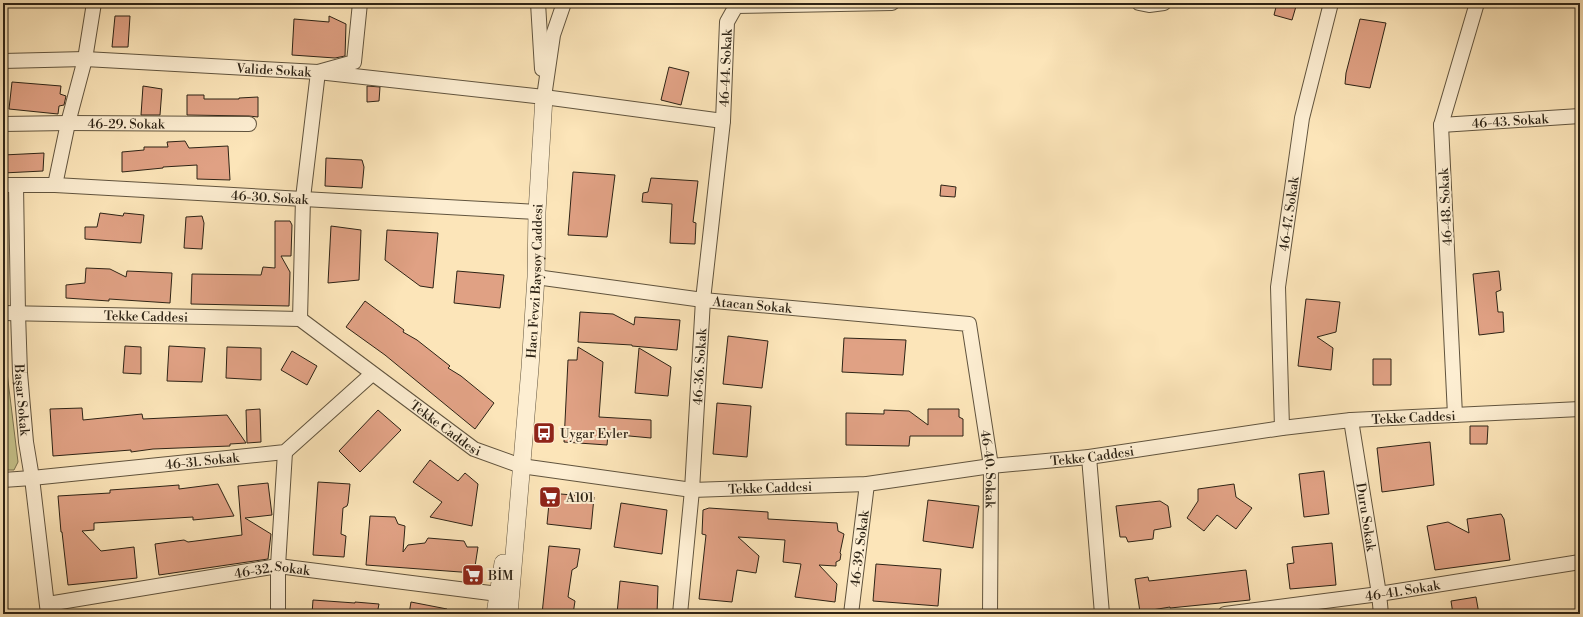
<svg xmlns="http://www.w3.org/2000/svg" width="1583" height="617" viewBox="0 0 1583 617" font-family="'Libre Bodoni',serif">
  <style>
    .green { fill: #c6c28b; stroke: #7a7250 }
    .building { fill: #e0a184; stroke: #2d2315 }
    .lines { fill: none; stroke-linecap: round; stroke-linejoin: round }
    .minor-casing { stroke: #61543e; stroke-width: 16 }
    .tertiary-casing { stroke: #61543e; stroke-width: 18 }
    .minor { stroke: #fdeed2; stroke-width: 14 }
    .tertiary { stroke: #fdeed2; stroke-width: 17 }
    .labels { text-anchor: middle; stroke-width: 4; stroke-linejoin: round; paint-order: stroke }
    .street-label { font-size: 13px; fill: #2d2315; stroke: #fdeed2 }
    .poi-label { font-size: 13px; fill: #2d2315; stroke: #fdeed2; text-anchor: start }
  </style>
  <rect width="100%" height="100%" fill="#fce5b9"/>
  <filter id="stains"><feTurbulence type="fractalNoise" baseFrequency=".005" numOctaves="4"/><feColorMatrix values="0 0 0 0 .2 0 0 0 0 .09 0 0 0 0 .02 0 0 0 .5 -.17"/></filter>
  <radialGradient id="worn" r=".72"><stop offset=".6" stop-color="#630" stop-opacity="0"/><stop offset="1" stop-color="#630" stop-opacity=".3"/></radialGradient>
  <path class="green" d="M3,340L18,462L14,470H3Z"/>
  <path class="building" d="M1277,3H1297L1292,20L1274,15Z
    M115,16H130L128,47H112Z
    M329,16L346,24L345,56L335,58L292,55L294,19L329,22Z
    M1360,19L1386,23L1370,88L1345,84L1346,73Z
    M669,67L689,72L681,105L661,100Z
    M12,82L61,86L60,94L66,96L64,105L59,106L58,114L9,109Z
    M143,86L162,89L160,115H141Z
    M367,86L380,87L379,101L367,102Z
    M187,95H204V99H239V98L258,97V117L249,116L187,115Z
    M185,141L189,148L228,146L230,180L197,179V165L163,167V168L122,172V152L144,150V147H168L167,142Z
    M44,153L43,171L3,173V155Z
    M326,158L362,160L364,167L362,188L325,186Z
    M573,172L615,175L607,237L568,235Z
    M651,178L698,181L693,222L696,223L695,244L670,243L672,204L642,202L643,193L648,192Z
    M941,185L956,187L955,197L940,196Z
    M100,213L123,216L124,213L144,215L141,243L85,239V227H97Z
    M202,216L204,223L202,249L184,248L186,217Z
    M275,221H290L292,225L291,256H281L290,272L289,306L191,304L192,274L261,275L263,267L275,268Z
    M331,226L361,230L359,280L328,283Z
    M387,230L438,233L433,288L420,286L385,260Z
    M86,268L110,269L126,277L127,271L172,273L170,303L109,299V301L66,298V285L85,283Z
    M457,271L504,275L500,308L454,303Z
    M1499,271L1501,290L1496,292L1498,312H1503L1504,332L1479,335L1473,274Z
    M1306,299L1340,302L1336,332L1317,337L1333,348L1331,370L1298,366Z
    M365,301L404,330L403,332L417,340L450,366L448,368L461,376L494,403L475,429L385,355L346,327Z
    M580,312L613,314L634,325L635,317L680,320L677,350L632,346V345L578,342Z
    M728,336L768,341L762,388L723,384Z
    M844,338L906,340L903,375L842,372Z
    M125,346L141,347V374L123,373Z
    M169,346L205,348L202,382L167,381Z
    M227,347L261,348V380L226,378Z
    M578,347L603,362L599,417L651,420V438L608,434L607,445L564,442L568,360H577Z
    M639,348L671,367L668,396L635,393Z
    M292,351L317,366L307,385L281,370Z
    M1373,359H1391V385H1373Z
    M717,403L751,406L747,457L713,454Z
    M82,408L83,420L142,414L143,419L227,415L246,443L230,444V446L153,449L131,452V450L53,456L50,409Z
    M260,409L261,442L247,443L246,410Z
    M928,409H959V417L963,419V436H910L909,446L846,445V413L884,414V410L909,411L928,425Z
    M378,410L401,430L360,472L339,451Z
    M1470,426H1488L1487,444H1470Z
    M1430,442L1434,485L1382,492L1377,448Z
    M430,460L458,481L465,473L478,484L472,526L430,517L442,502L413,482Z
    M1324,471L1329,514L1304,517L1299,474Z
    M318,482L350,484L348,503L347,506L343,508L341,534L346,536L344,557L313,555Z
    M268,483L272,515L245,518L271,534L268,559L159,575L155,544L184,540L188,542L242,535L238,486Z
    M218,484L234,516L193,520V517L94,523V530L82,531L101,551L134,547L137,578L68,585L62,532H61L58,496L110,493V490L153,487L179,485V489Z
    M1234,484L1236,497L1252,508L1236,529L1217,515L1204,531L1187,518L1198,501V489Z
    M550,493L594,497L591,529L547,524Z
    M928,500L979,506L973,548L923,541Z
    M1160,501L1168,506L1171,527L1154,530L1153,539L1128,542L1126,537H1120L1116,506Z
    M621,503L667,510L662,554L614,547Z
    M709,508L768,512V519L837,523L838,531L844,534L840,553L841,554L840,560L836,562V566L819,565L837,584L835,602L795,597L801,564L783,562L785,540L738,537L759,556L756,573L737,570L732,602L699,599L706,535L702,534L703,510Z
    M1501,514L1504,519L1510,560L1435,570L1427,526L1448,522L1469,533L1467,519Z
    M370,516L395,517L398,524L405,526L403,552L408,545L425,543L428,538L464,541L467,547H478L474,573L366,565Z
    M1332,543L1336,585L1290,589L1287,564L1294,563L1292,547Z
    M549,546L580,549L577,567L572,570L568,597L575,601L573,614H542Z
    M876,564L941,569L938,606L873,601Z
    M1246,570L1250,600L1170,608V607L1140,612L1135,579L1148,577L1149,581Z
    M620,581L658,586L657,614H617Z
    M1476,597L1479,614H1453L1451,601Z
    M313,600L355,603V602L379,604L377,614H312Z
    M411,602L447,609L446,614H409Z"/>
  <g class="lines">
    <g class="minor-casing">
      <g id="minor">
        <path d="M538,3L542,69"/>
        <path d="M1139,3L1149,5L1164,3"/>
        <path id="s1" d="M3,61L85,59L318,72L544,97L723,121"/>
        <path d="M544,97L553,35L564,3"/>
        <path id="s2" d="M3,124L68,123L249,124"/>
        <path id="s3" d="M1441,125L1580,116"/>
        <path id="s4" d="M3,185H55L537,212"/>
        <path id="s5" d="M16,185L18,313L20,373L26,442L32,478L48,614"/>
        <path d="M55,185L68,123L85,59L94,3"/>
        <path id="s6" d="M536,277L703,300L969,324L991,466L990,614"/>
        <path id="s7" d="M3,313L300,319L474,449L521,466L692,490L867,484L991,466L1089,457L1282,428L1351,420L1580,409"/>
        <path d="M300,319L303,198L318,72L354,62L360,3"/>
        <path d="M1455,415L1441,125L1477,3"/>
        <path id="s8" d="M1351,420L1379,594L1381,614"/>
        <path id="s9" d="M1282,428L1278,287L1302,118L1331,3"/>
        <path d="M1089,457L1102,614"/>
        <path id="s10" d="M3,480L32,478L285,452L372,374"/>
        <path id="s11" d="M48,604L278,566L498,594"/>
        <path d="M278,614V566L285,452"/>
        <path id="s12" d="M680,614L692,490L703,300L723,121L727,22L736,6L892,3"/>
        <path id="s13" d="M851,614L867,484"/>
        <path id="s14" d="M1225,614L1379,594L1580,562"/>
      </g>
    </g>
    <g class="tertiary-casing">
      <g id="tertiary">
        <path d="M495,614L503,563"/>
        <path id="s15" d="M509,614L530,368L536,277L537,212L544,97"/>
      </g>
    </g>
    <use href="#minor" class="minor"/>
    <use href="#tertiary" class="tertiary"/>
  </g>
  <defs>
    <g id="bus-square" transform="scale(1.15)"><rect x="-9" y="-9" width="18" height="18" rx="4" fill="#8f2418" stroke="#fdeed2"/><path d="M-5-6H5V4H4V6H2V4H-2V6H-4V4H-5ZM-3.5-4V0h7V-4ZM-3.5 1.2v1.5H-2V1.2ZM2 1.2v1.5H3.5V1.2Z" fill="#fff"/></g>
    <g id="supermarket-square" transform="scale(1.15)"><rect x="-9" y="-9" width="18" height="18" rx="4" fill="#8f2418" stroke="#fdeed2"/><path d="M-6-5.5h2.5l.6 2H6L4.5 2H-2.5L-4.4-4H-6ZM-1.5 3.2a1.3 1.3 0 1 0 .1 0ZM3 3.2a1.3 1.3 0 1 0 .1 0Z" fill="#fff"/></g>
  </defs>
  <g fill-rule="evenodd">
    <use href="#bus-square" x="544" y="433"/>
    <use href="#supermarket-square" x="550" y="497"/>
    <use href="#supermarket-square" x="473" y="575"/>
  </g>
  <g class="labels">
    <g class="street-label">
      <text dy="5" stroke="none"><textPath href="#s12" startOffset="548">46-44. Sokak</textPath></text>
      <text dy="5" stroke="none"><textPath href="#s1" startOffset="271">Valide Sokak</textPath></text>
      <text dy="5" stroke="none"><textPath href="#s3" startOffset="69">46-43. Sokak</textPath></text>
      <text dy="5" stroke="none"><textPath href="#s2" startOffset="123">46-29. Sokak</textPath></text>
      <text dy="5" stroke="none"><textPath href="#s4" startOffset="267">46-30. Sokak</textPath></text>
      <text transform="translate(1445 207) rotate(-93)" y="5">46-48. Sokak</text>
      <text dy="5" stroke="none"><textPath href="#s9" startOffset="215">46-47. Sokak</textPath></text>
      <text dy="5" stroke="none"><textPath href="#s15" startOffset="334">Hacı Fevzi Baysoy Caddesi</textPath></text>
      <text dy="5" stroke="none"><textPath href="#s6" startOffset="218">Atacan Sokak</textPath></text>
      <text dy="5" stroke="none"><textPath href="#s7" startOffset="143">Tekke Caddesi</textPath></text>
      <text dy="5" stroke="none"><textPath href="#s12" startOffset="248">46-36. Sokak</textPath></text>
      <text dy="5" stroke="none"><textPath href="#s5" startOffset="215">Başar Sokak</textPath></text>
      <text dy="5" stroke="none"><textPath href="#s7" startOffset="1463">Tekke Caddesi</textPath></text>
      <text dy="5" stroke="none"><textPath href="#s7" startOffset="479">Tekke Caddesi</textPath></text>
      <text dy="5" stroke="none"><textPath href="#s7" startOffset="1139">Tekke Caddesi</textPath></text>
      <text dy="5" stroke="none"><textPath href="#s10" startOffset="200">46-31. Sokak</textPath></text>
      <text dy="5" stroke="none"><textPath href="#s6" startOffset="582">46-40. Sokak</textPath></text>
      <text dy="5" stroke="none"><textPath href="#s7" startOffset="815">Tekke Caddesi</textPath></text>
      <text dy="5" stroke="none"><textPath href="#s8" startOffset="98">Duru Sokak</textPath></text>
      <text dy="5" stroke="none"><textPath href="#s13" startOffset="66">46-39. Sokak</textPath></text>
      <text dy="5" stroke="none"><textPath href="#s11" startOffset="227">46-32. Sokak</textPath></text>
      <text dy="5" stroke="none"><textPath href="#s14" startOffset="179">46-41. Sokak</textPath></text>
    </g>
    <g class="poi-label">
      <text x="560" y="438">Uygar Evler</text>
      <text x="566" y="502">A101</text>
      <text x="488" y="580">BİM</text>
    </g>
  </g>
  <rect width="1583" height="617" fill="none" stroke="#fce5b9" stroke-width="16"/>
  <rect x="4" y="4" width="1575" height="609" fill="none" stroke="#2d2315" stroke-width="2"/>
  <rect x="8" y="8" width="1567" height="601" fill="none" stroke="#2d2315"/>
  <rect width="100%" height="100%" filter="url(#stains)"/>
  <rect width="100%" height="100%" fill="url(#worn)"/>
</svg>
